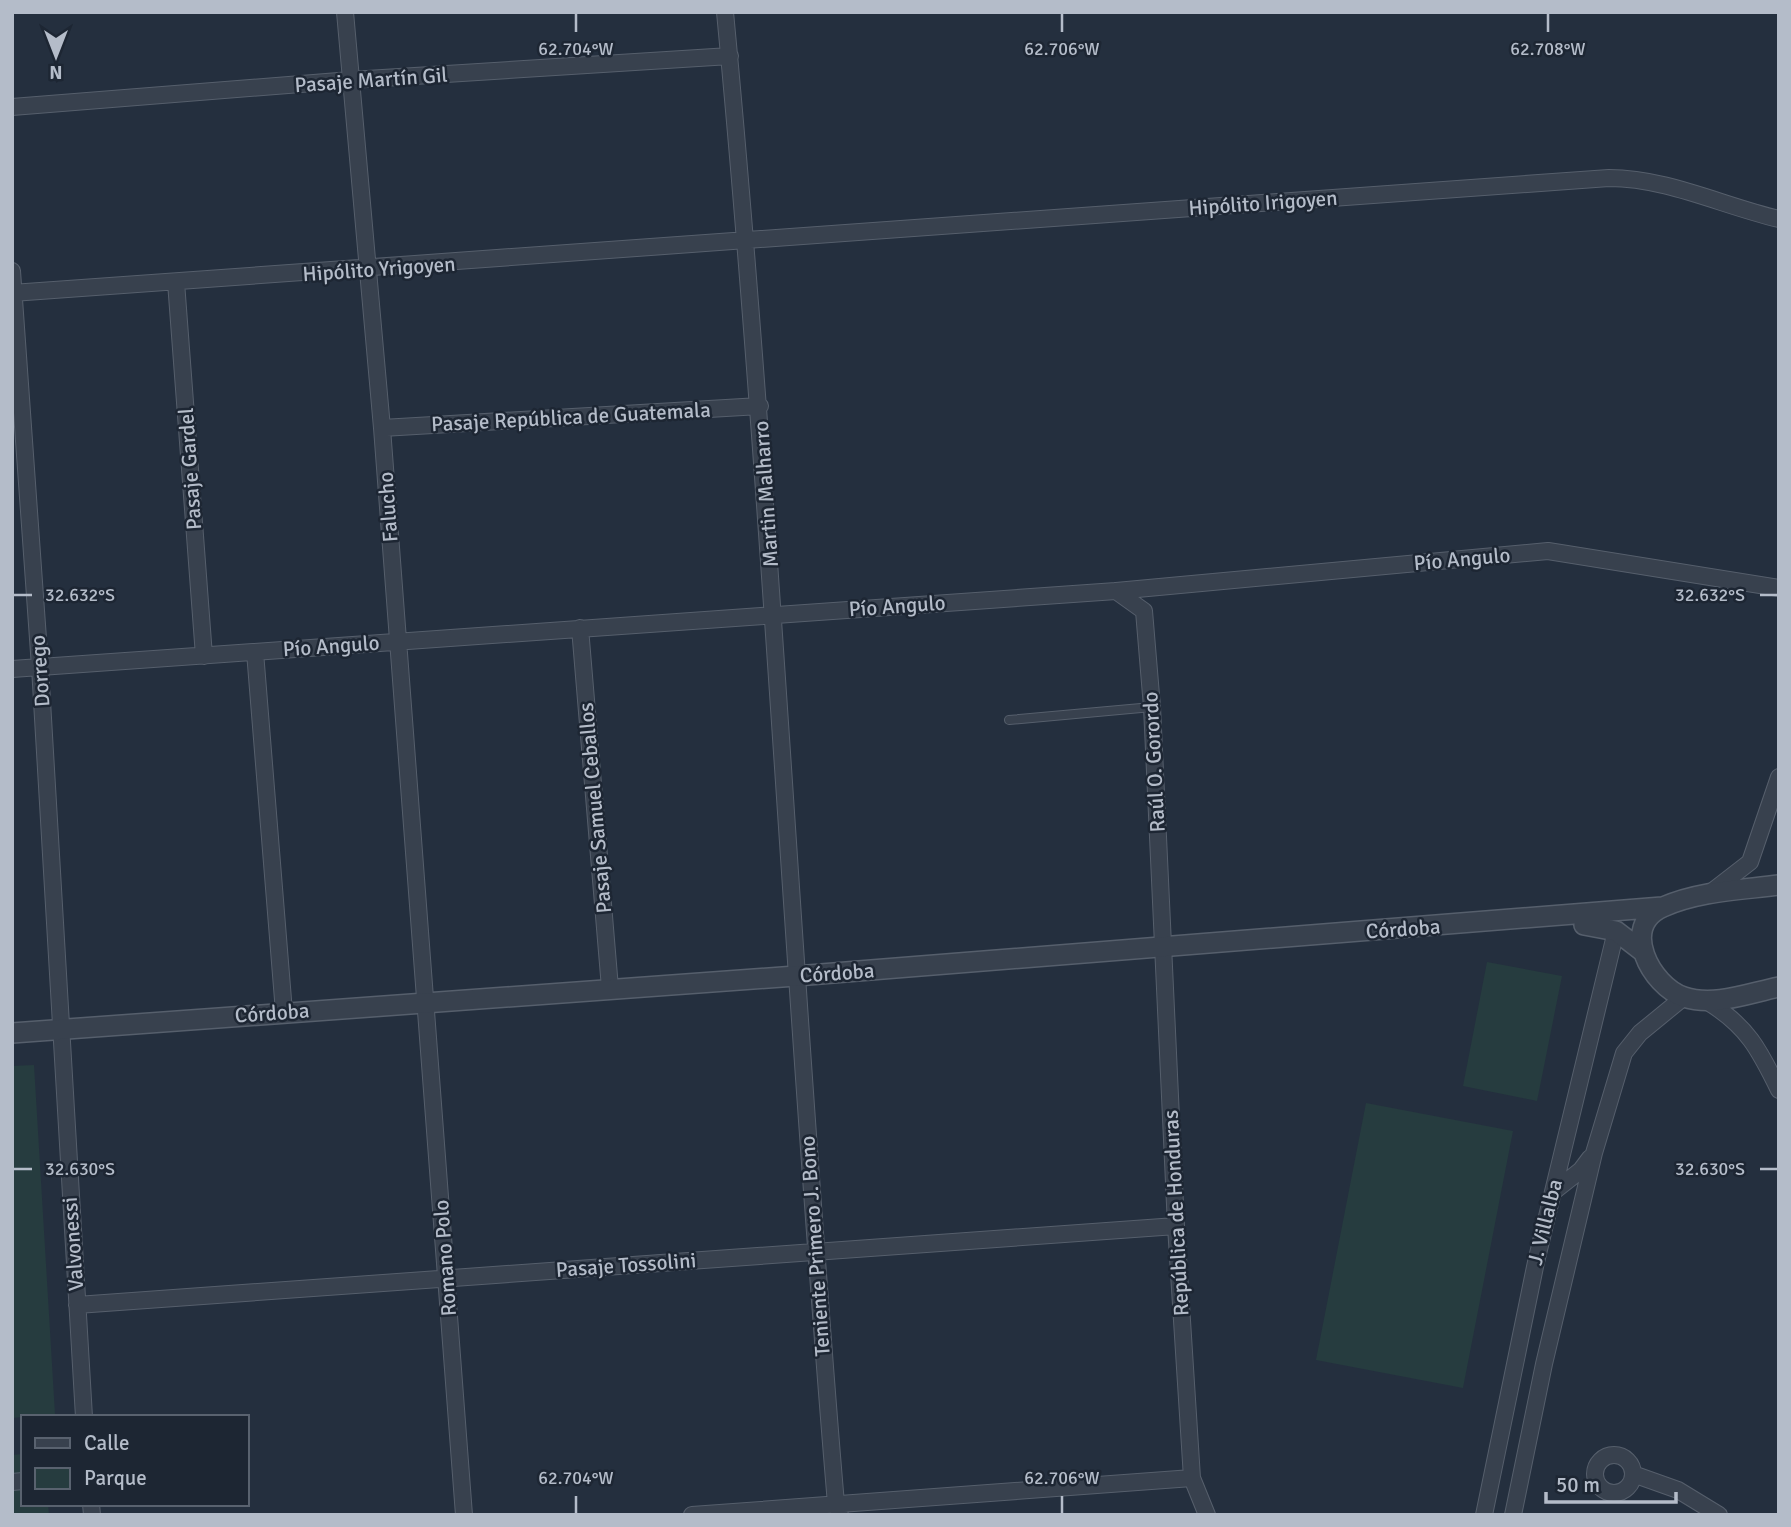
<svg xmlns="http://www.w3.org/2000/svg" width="1791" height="1527" viewBox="0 0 1791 1527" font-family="Signika,sans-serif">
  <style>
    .green { fill: #263c3f }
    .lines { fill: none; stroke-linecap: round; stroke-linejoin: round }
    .service-casing { stroke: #565f6c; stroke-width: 10 }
    .minor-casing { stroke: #565f6c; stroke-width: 18 }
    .tertiary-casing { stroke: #565f6c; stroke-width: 22 }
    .service { stroke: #38414e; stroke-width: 8 }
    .minor { stroke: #38414e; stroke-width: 16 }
    .tertiary { stroke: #38414e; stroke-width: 19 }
    .ticks { fill: none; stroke: #b4bcc9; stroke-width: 2.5 }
    .labels { text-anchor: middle; stroke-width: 5; stroke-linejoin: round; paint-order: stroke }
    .street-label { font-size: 21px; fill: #b4bcc9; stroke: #1d2633 }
    .ticks-label { font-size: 18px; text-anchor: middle; fill: #b4bcc9; stroke: #1d2633; stroke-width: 5; stroke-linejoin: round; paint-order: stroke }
  </style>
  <rect width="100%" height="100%" fill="#242f3e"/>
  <path class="green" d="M1487,962L1562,976L1537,1101L1463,1086Z
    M34,1065L55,1414L12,1418V1066Z
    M1366,1103L1513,1131L1463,1388L1316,1360Z
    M23,1454V1504H48L49,1515H12V1455Z"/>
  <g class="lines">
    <g class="service-casing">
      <path id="service" d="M1009,720L1152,707"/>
    </g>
    <g class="minor-casing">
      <path id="minor" d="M345,12L382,428L464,1515
        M725,12C772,509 794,1007 836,1504L840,1515
        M12,107L351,80L730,56
        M12,271L40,667L84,1417
        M176,282L204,656
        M12,293C545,257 1077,216 1609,178C1667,178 1723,206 1779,219
        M382,428L760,406
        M1116,591L1144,611L1152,707L1176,1226L1192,1478L1207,1515
        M580,628L610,988
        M255,652L284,1012
        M12,669L1116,591L1548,551L1779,588
        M1710,893L1750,862L1779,777
        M1708,1002C1747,1026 1759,1049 1779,1090
        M1553,1192L1581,1170L1590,1158
        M77,1305L1176,1226
        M1595 1474a19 19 0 1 1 38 0a19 19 0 1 1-38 0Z
        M1633,1474L1678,1490L1719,1515
        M12,1482L23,1481
        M91,1504L92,1515
        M692,1515L1192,1478
        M1484,1515L1536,1262L1616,931
        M1513,1515L1544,1364L1594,1153L1624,1053L1640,1033L1684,997"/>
    </g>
    <g class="tertiary-casing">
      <path id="tertiary" d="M1779,885C1741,890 1699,891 1663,907C1619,926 1651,986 1684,997C1714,1007 1749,993 1779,987
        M1584,925L1616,931L1642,951
        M12,1033L796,976L1662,907"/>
    </g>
    <use href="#service" class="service"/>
    <use href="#minor" class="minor"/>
    <use href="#tertiary" class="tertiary"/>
  </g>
  <path class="ticks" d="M576,14V32M1062,14V32M1548,14V32M14,595H32M1760,595H1777M14,1169H32M1760,1169H1777M576,1496V1513M1062,1496V1513"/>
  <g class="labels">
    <g class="street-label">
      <text transform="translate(371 80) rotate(-4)" y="7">Pasaje Martín Gil</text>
      <text transform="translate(1263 203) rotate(-4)" y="7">Hipólito Irigoyen</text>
      <text transform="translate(379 269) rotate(-4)" y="7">Hipólito Yrigoyen</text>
      <text transform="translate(571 417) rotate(-3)" y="7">Pasaje República de Guatemala</text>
      <text transform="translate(190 469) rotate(-94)" y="7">Pasaje Gardel</text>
      <text transform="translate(766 494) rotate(-94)" y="7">Martin Malharro</text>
      <text transform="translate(388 507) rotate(-94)" y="7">Falucho</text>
      <text transform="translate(1462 559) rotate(-5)" y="7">Pío Angulo</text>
      <text transform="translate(897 606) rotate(-4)" y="7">Pío Angulo</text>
      <text transform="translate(331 646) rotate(-4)" y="7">Pío Angulo</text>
      <text transform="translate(40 671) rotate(-94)" y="7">Dorrego</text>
      <text transform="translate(1154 762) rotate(-93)" y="7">Raúl O. Gorordo</text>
      <text transform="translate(595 808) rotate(-95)" y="7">Pasaje Samuel Ceballos</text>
      <text transform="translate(1403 929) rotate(-4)" y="7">Córdoba</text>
      <text transform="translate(837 973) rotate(-4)" y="7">Córdoba</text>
      <text transform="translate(272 1013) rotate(-4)" y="7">Córdoba</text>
      <text transform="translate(1176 1213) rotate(-93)" y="7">República de Honduras</text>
      <text transform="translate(1545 1222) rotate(-76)" y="7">J. Villalba</text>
      <text transform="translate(73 1244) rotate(-94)" y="7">Valvonessi</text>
      <text transform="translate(815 1246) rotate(-94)" y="7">Teniente Primero J. Bono</text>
      <text transform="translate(445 1258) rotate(-94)" y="7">Romano Polo</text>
      <text transform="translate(626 1265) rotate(-4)" y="7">Pasaje Tossolini</text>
    </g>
  </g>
  <g class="ticks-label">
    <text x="576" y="55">62.704°W</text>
    <text x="1062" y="55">62.706°W</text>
    <text x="1548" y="55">62.708°W</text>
    <text x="1710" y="601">32.632°S</text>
    <text x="80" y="601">32.632°S</text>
    <text x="1710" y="1175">32.630°S</text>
    <text x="80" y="1175">32.630°S</text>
    <text x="576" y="1484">62.704°W</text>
    <text x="1062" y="1484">62.706°W</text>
  </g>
  <rect width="1791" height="1527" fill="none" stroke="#b4bcc9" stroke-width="28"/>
  <rect x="21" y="1415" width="228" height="91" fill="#1d2633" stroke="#59626f" stroke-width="2"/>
  <rect x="35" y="1438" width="35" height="10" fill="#38414e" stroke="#59626f" stroke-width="2"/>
  <text x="84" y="1450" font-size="21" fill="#b4bcc9">Calle</text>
  <rect x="35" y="1468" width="35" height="21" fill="#263c3f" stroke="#59626f" stroke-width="2"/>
  <text x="84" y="1485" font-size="21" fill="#b4bcc9">Parque</text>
  <g transform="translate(56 56) rotate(180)" stroke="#1d2633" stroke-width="5" paint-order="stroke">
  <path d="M0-5L12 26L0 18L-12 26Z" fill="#b4bcc9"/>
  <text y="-10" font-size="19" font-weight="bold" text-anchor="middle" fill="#b4bcc9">N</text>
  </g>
  <path d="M1546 1492v10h130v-10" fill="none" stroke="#b4bcc9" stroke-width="3.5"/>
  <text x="1556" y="1492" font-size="21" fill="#b4bcc9" stroke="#1d2633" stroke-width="5" paint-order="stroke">50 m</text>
</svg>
